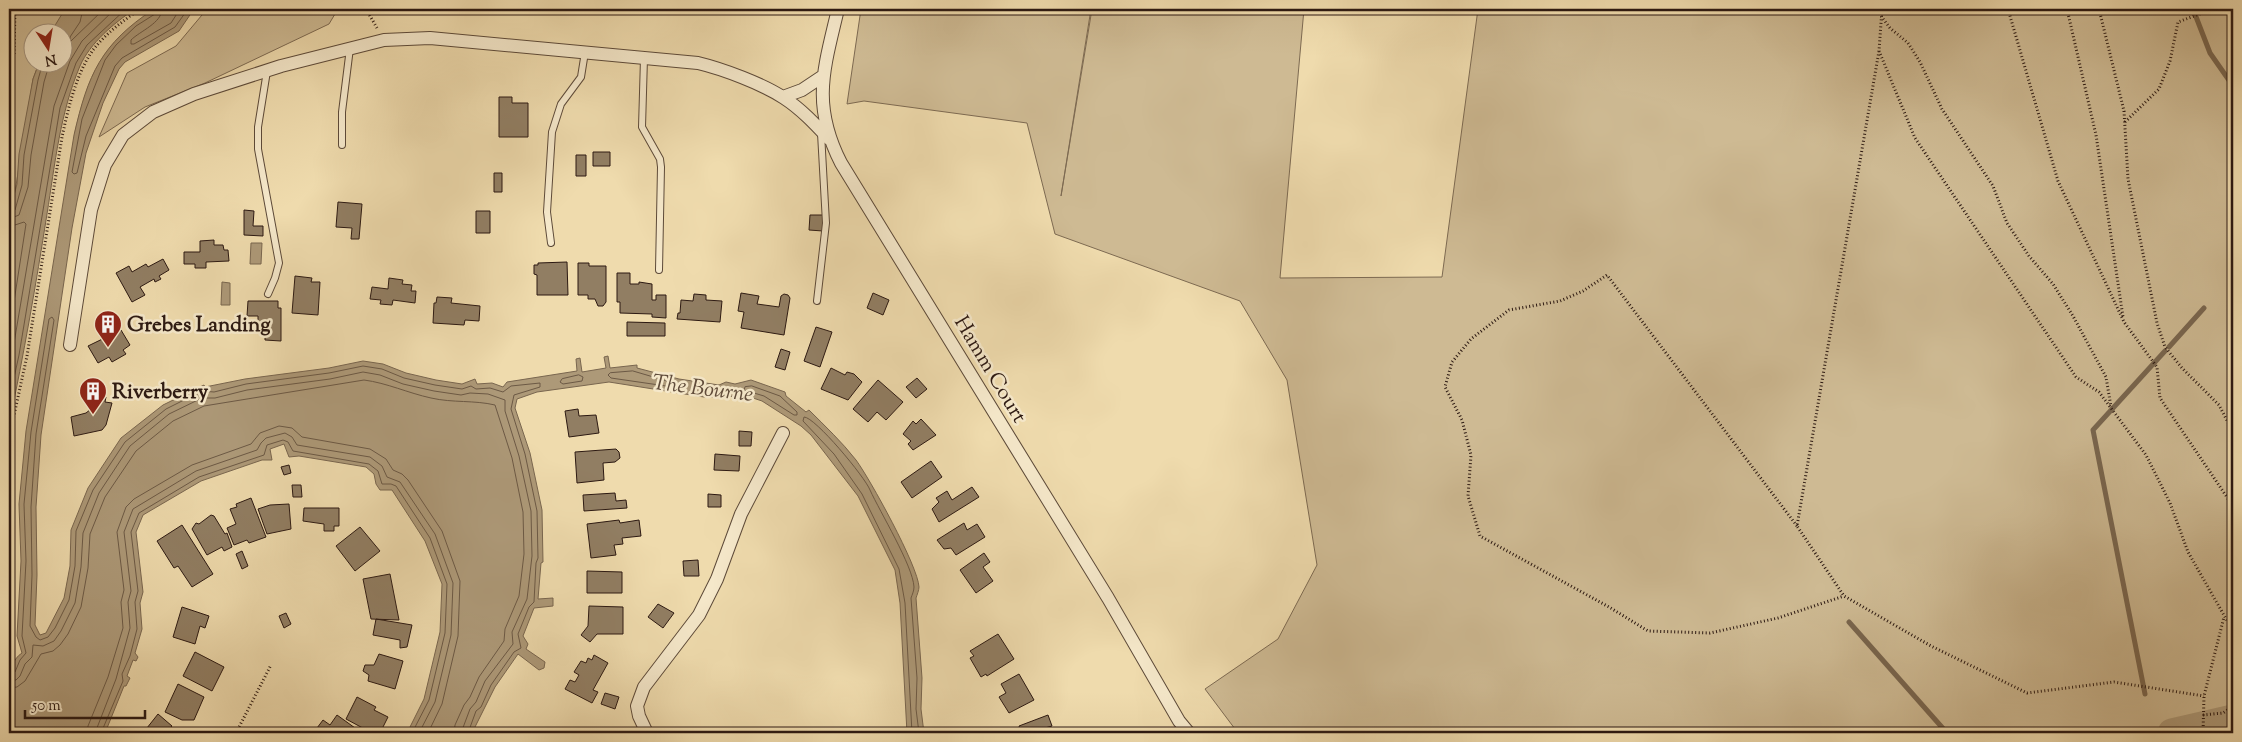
<svg xmlns="http://www.w3.org/2000/svg" width="2242" height="742" viewBox="0 0 2242 742" font-family="'Sorts Mill Goudy',serif">
  <style>
    .green { fill: #ceba93; stroke: #7d6a52 }
    .water { fill: #ad9978; stroke: #79664f }
    .lines { fill: none; stroke-linecap: round; stroke-linejoin: round }
    .shore { stroke: #6c5945; stroke-width: 1 }
    .stream { stroke: #79664f; stroke-width: 5 }
    .river { stroke: #ad9978; stroke-width: 29 }
    .building { fill: #917e63; stroke: #2c1912 }
    .lane-casing { stroke: #5d4a39; stroke-width: 8 }
    .street-casing { stroke: #5d4a39; stroke-width: 14 }
    .path { stroke: #2c1912; stroke-width: 3; stroke-dasharray: 1 2.5; stroke-linecap: butt }
    .lane { stroke: #f5e8ca; stroke-width: 6 }
    .street { stroke: #f5e8ca; stroke-width: 12 }
    .labels { text-anchor: middle; stroke-width: 5; stroke-linejoin: round; paint-order: stroke }
    .poi-label { font-size: 21px; font-weight: bold; fill: #2c1912; stroke: #f5e8ca; text-anchor: start }
    .street-label { font-size: 21px; fill: #2c1912; stroke: #f5e8ca }
    .water-label { font-size: 22px; font-style: italic; fill: #604c3b; stroke: #f5e8ca }
  </style>
  <rect width="100%" height="100%" fill="#efdbad"/>
  <filter id="stains"><feTurbulence type="fractalNoise" baseFrequency=".004" numOctaves="4"/><feColorMatrix values="0 0 0 0 .2 0 0 0 0 .09 0 0 0 0 .02 0 0 0 .5 -.17"/></filter>
  <radialGradient id="worn" r=".72"><stop offset=".6" stop-color="#630" stop-opacity="0"/><stop offset="1" stop-color="#630" stop-opacity=".3"/></radialGradient>
  <path class="green" d="M9,9H65L53,32H32V62L39,63L33,79L14,198L9,214Z
    M207,9H338L329,24L205,83L145,107L99,137L127,73L176,46Z
    M861,9H1091L1061,196L1092,9H1304L1280,278L1442,277L1478,9H1866V11L1886,9H2233V733H1238L1205,689L1278,639L1317,565L1287,380L1240,301L1055,234L1027,123L864,101L847,104Z"/>
  <path class="water" d="M65,9H135C114,23 90,43 80,66C60,113 55,164 47,214C36,284 24,354 9,424V214L17,184L19,154L33,79L39,63L62,62V32H51Z
    M154,9H194L179,31L125,62L119,69L103,103L86,153L72,228L41,435L36,507L37,575L35,625L40,635L46,633L64,598L70,566L71,530L88,488L121,438L163,405L204,385L205,387L245,379L329,368L363,361L383,364L406,373L436,380L462,384L475,379L477,384L492,383L503,387L507,382L577,371L576,359L580,358L582,372L606,368L604,357L608,356L610,368L637,365V368L679,379L719,385L726,382L735,384L751,380L785,392L786,396L806,412L809,410C825,426 842,442 856,460C870,479 918,566 919,587C919,590 917,595 916,598L922,678L921,709L924,733H907L900,603L895,570L858,496L811,435L801,426L762,401L747,396L704,397L609,382L537,392L517,399L515,408L530,453L542,510L543,562L541,563L538,599L553,598V606L534,608L523,636L528,644L526,649L545,662L544,668L539,670L518,654L495,687L472,733H407L424,699L440,632L442,584L425,541L392,490H380L376,484L374,474L366,467L299,456L289,457L284,444L270,449L272,460H262L201,481L143,515L136,532L143,592L140,603L142,629L135,653L138,657L136,661L133,660L127,676L130,678L126,686H124L105,733H9C9,712 2,665 22,653L17,636L21,561L19,504L26,431L74,135C88,74 101,44 154,9Z
    M251,243H262L261,264H250Z
    M222,282L230,283V305H221Z"/>
  <g class="lines">
    <path class="shore" d="M83,9L80,22L70,37L71,41L104,9
      M156,9L155,14L136,26L116,45L105,60L82,119L72,172L74,174L77,173L86,136L115,66L122,58L175,27L188,9
      M162,9C162,23 140,31 131,40V44H134L171,23L180,9
      M9,213L15,210L22,185L24,155L38,80L43,62
      M9,219L19,215L28,187L31,155L44,82L50,62
      M9,227L24,222L26,224L9,334
      M633,371L667,381L669,384L666,386L611,378L608,375L610,373Z
      M9,373L54,106L70,61L82,41L115,9
      M579,375L583,377L582,381L563,384L560,382L562,379Z
      M752,386L780,396L797,412V415H794L764,396L744,390L745,387Z
      M9,401L19,355L60,108L76,63L87,45L126,9
      M9,674L15,672L20,660L26,653L22,636L26,561L24,504L31,432L49,319L52,317L54,320L36,434L31,507L32,575L30,626L36,637L40,640L48,637L55,628L69,600L75,566L76,531L93,490L125,442L166,409L202,391L214,392L246,384L329,373L363,366L382,369L404,378L435,385L462,389L471,386L476,389L490,388L503,392L511,386L540,383V387L514,395L511,409L525,454L537,511L538,558L536,563L534,602L529,607L518,634L521,648L514,652L491,685L481,707L476,711L468,733
      M9,681L16,680L20,676L25,664L32,657L33,645L43,646L54,641L61,631L75,603L81,567L83,533L99,493L130,446L169,414L202,398H215L247,390L330,379L363,372L380,375L403,384L434,391L461,395L470,393L488,394L505,400V411L519,456L531,511L532,556L527,599L512,632L513,644L485,681L476,702L470,709L461,733
      M9,688L17,687L25,681L41,654L53,651L60,645L68,634L81,607L88,568L90,534L105,497L136,451L173,421L204,406L364,380C387,383 408,393 431,398C453,403 474,400 495,405L512,458L523,512L524,554L519,596L505,629L504,641L479,677L470,697L464,705L455,725L454,733
      M87,733L88,726L108,677L123,628L121,602L124,590L117,532L126,507L134,499L192,465L251,444L260,433L279,426L292,428L302,437L370,449L386,459L393,470L402,474L408,480L442,531L460,581L458,636L442,704L428,733
      M95,733L116,679L130,628L128,602L131,591L124,532L133,509L196,471L257,450L261,443L266,438L285,433L292,437L297,445L370,457L382,466L387,477L400,482L435,534L453,583L451,635L435,702L419,733
      M101,733L123,681L122,674L130,656L137,629L135,602L138,591L131,532L139,513L199,477L264,455L267,445L283,440L288,442L293,451L369,464L378,471L382,484H391L396,486L430,538L447,584L445,633L429,700L412,733
      M912,733L905,603L899,569L862,494L834,454L803,421L804,417C815,417 865,477 870,490C880,512 913,566 914,587C914,591 912,595 911,598L917,678L916,709L919,733"/>
    <path class="stream" d="M2193,9L2210,53L2233,86
      M2169,347L2204,308
      M1849,622L1947,733
      M2145,694L2093,430L2165,351"/>
    <path class="river" d="M2172,733L2233,719"/>
  </g>
  <path class="building" d="M499,97H512V103H528V137H499Z
    M593,152H610V166H593Z
    M576,155H586V176H576Z
    M494,173H502V192H494Z
    M338,202L362,204L359,239H351L352,228L336,227Z
    M244,210L254,211L253,226H263V236L244,235Z
    M476,211H490V233H476Z
    M810,215H824L823,231L809,230Z
    M214,240V245H223L224,250H228L229,261L206,262V268H195V264H184V252H200V241Z
    M163,259L169,270L159,276L161,279L155,282L154,279L140,287L145,295L132,302L116,273L129,266L132,272L146,264L148,267Z
    M567,262L568,295H537V275L534,274V265H538V263Z
    M578,263H589V266H606V302L603,306H598L595,299H588V295H578Z
    M617,273H630V284H639V282L652,284V300H656V295H666V318L652,317V314L620,313V302H617Z
    M295,276L312,278L311,282H320L318,315L292,313Z
    M389,278L403,280L402,284L412,285L411,291H416L415,303L393,300L392,305L380,304L381,300L370,299L372,287L388,289Z
    M741,293L759,296L757,304L779,307L781,296L784,294L788,295L790,298L784,335L741,328L744,312L738,311Z
    M873,293L889,300L883,315L867,308Z
    M694,294L706,295V300L722,301L720,322L677,319L678,313H680L681,300L693,301Z
    M437,297L452,298L451,303L480,306L479,321L465,320L464,325L433,323L434,303H436Z
    M248,301H278V308H281V341L265,340V331H258V316H247Z
    M627,322L665,323V336H627Z
    M816,327L832,332L820,367L804,361Z
    M121,330L130,345L123,350L126,354L112,362L109,357L98,363L88,346Z
    M781,349L790,352L785,370L775,367Z
    M831,368L845,375L847,372L854,374L862,382L848,400L821,389Z
    M917,378L927,389L916,398L906,387Z
    M878,380L903,402L886,420L877,412L868,422L853,409Z
    M101,396L106,397L105,402L112,403L106,425L102,430L74,436L71,417L86,413L91,409L94,399L100,400Z
    M578,409L579,416L596,415L599,433L569,437L565,411Z
    M921,419L936,435L913,450L908,444L911,441L903,434L913,421L916,424Z
    M739,431L752,432L751,446H739Z
    M616,449L619,452L620,458L615,462L603,463L604,480L577,483L575,452Z
    M715,454L740,456L739,471L714,470Z
    M931,461L942,477L912,498L901,482Z
    M289,465L291,473L284,475L281,467Z
    M292,485H301L302,497H293Z
    M972,487L979,497L939,522L932,509L939,502L936,498L947,491L952,500Z
    M615,493L616,501L626,500L627,508L584,511L583,495Z
    M708,494L721,495V507H708Z
    M251,498L266,537L249,543L247,540L234,545L227,528L236,524L230,509L237,507L236,504Z
    M289,504L291,529L267,534L258,509L270,505Z
    M304,508H339V526H334V531H324V524L303,521Z
    M211,515L214,516L225,534L227,533L232,547L224,551L222,547L207,555L192,529L196,523L199,524Z
    M619,520L620,523L639,520L641,536L622,538L623,544L614,545L616,555L591,558L587,524Z
    M964,523L967,530L977,524L985,537L956,555L951,548L944,549L937,540Z
    M182,525L213,574L192,587L178,566L174,568L157,541Z
    M360,527L380,551L355,571L336,546Z
    M242,551L248,566L242,569L236,554Z
    M984,553L990,562L983,567L993,581L976,593L960,570Z
    M698,560L699,576H684L683,561Z
    M587,571L622,572V593H587Z
    M390,574L399,620L371,619L363,579Z
    M658,604L674,613L663,628L648,617Z
    M589,606L623,607V634H597L590,642L581,635L588,626Z
    M182,607L209,616L205,628L200,626L195,644L173,637Z
    M286,613L291,624L284,628L279,616Z
    M376,619L412,625L407,647L400,648V640L373,635Z
    M998,634L1014,659L987,676L986,674L981,677L970,658L974,656L970,651Z
    M195,652L224,667L212,691L183,676Z
    M379,654L403,661L395,689L368,681L369,675L363,671L365,665H374Z
    M594,655L608,663L593,690L598,692L592,703L565,689L570,680L575,682L579,675L574,672L581,661L586,663L588,658L592,660Z
    M1019,674L1034,700L1009,713L999,697L1006,693L1001,684Z
    M178,684L204,697L194,720H182L165,712Z
    M605,693L619,697L615,709L601,704Z
    M357,697L376,707L374,710L388,717L380,733H372L346,719Z
    M158,714L172,726L166,733H143Z
    M337,715L362,733H324L317,728L323,720L330,725Z
    M1048,715L1052,726L1045,728L1047,733H1034L1032,730L1021,733L1019,726Z"/>
  <g class="lines">
    <g class="lane-casing">
      <path id="lane" d="M644,58L642,127L660,159L661,167L659,270
        M267,71L258,127V149L279,263L275,278L268,294
        M342,145V112L350,48
        M551,243L547,212L552,132L561,104L581,77L585,52
        M817,301L826,223L821,133"/>
    </g>
    <g class="street-casing">
      <path id="street" d="M838,9C824,69 811,104 841,163L1108,598L1179,721L1189,733
        M783,97L802,90L823,76
        M70,345L91,210L105,165L123,135L153,112L194,94L281,66L384,40L430,38L698,63C723,69 763,84 784,98C801,109 815,124 829,139
        M647,733L639,716L637,706L644,687L699,615L717,579L741,514L783,433"/>
    </g>
    <path class="path" d="M366,9L377,28
      M1882,9L1879,51L1915,138L2076,377L2099,392L2146,455L2170,503L2188,552L2233,631
      M2008,9L2058,181L2124,322L2157,367L2160,398L2233,506
      M2067,9L2096,135L2123,317
      M2099,9L2124,111L2128,179L2157,323L2165,347L2182,368L2219,405L2233,432
      M1881,16L1890,28L1908,43L1920,62L1942,109L1993,186L2007,223L2029,256L2053,284L2073,316L2106,377L2111,407
      M1879,51L1797,526L1844,596L1931,646L2027,693L2114,682L2204,696
      M9,67L14,56L15,9
      M2125,122L2159,89L2170,61L2178,22L2213,9
      M9,438L27,356L62,137C68,109 76,74 93,50C105,34 124,20 140,9
      M1797,526L1607,275L1583,291L1560,301L1509,310L1471,339L1452,362L1445,387L1462,420L1471,455L1468,496L1480,536L1609,607L1648,631L1710,633L1778,618L1844,596
      M2203,715L2223,713L2233,706
      M236,733L271,665
      M2203,733L2204,696L2224,617"/>
    <use href="#lane" class="lane"/>
    <use href="#street" class="street"/>
  </g>
  <defs>
    <g id="building-pin" transform="scale(1.4375)"><path d="M0 17L-7.5 6A9.5 9.5 0 1 1 7.5 6Z" fill="#8f2418" stroke="#f5e8ca"/><path d="M-4-6H4V6H1V3H-1V6H-4ZM-2.5-4.3h1.7v1.8h-1.7ZM.8-4.3h1.7v1.8H.8ZM-2.5-1h1.7V.8h-1.7ZM.8-1h1.7V.8H.8Z" fill="#fff"/></g>
  </defs>
  <g fill-rule="evenodd">
    <use href="#building-pin" x="108" y="324"/>
    <use href="#building-pin" x="93" y="391"/>
  </g>
  <g class="labels">
    <g class="poi-label">
      <text x="127" y="331">Grebes Landing</text>
      <text x="112" y="398">Riverberry</text>
    </g>
    <g class="street-label">
      <text transform="translate(991 369) rotate(59)" y="7">Hamm Court</text>
    </g>
    <g class="water-label">
      <text transform="translate(703 387) rotate(7)" y="8">The Bourne</text>
    </g>
  </g>
  <rect width="2242" height="742" fill="none" stroke="#efdbad" stroke-width="30"/>
  <rect x="10" y="10" width="2222" height="722" fill="none" stroke="#2c1912" stroke-width="2.5"/>
  <rect x="15" y="15" width="2212" height="712" fill="none" stroke="#2c1912"/>
  <g transform="translate(48 48) rotate(168)"><circle r="24" fill="#f5e8ca" stroke="#a59580"/>
  <path d="M0-4L9 19L0 12L-9 19Z" fill="#8f2418"/>
  <text y="-8" font-size="14" font-weight="bold" text-anchor="middle" fill="#2c1912">N</text>
  </g>
  <path d="M25 710v8h120v-8" fill="none" stroke="#2c1912" stroke-width="2.5"/>
  <text x="32" y="710" font-size="15" fill="#2c1912" stroke="#f5e8ca" stroke-width="4" paint-order="stroke">50 m</text>
  <rect width="100%" height="100%" filter="url(#stains)"/>
  <rect width="100%" height="100%" fill="url(#worn)"/>
</svg>
